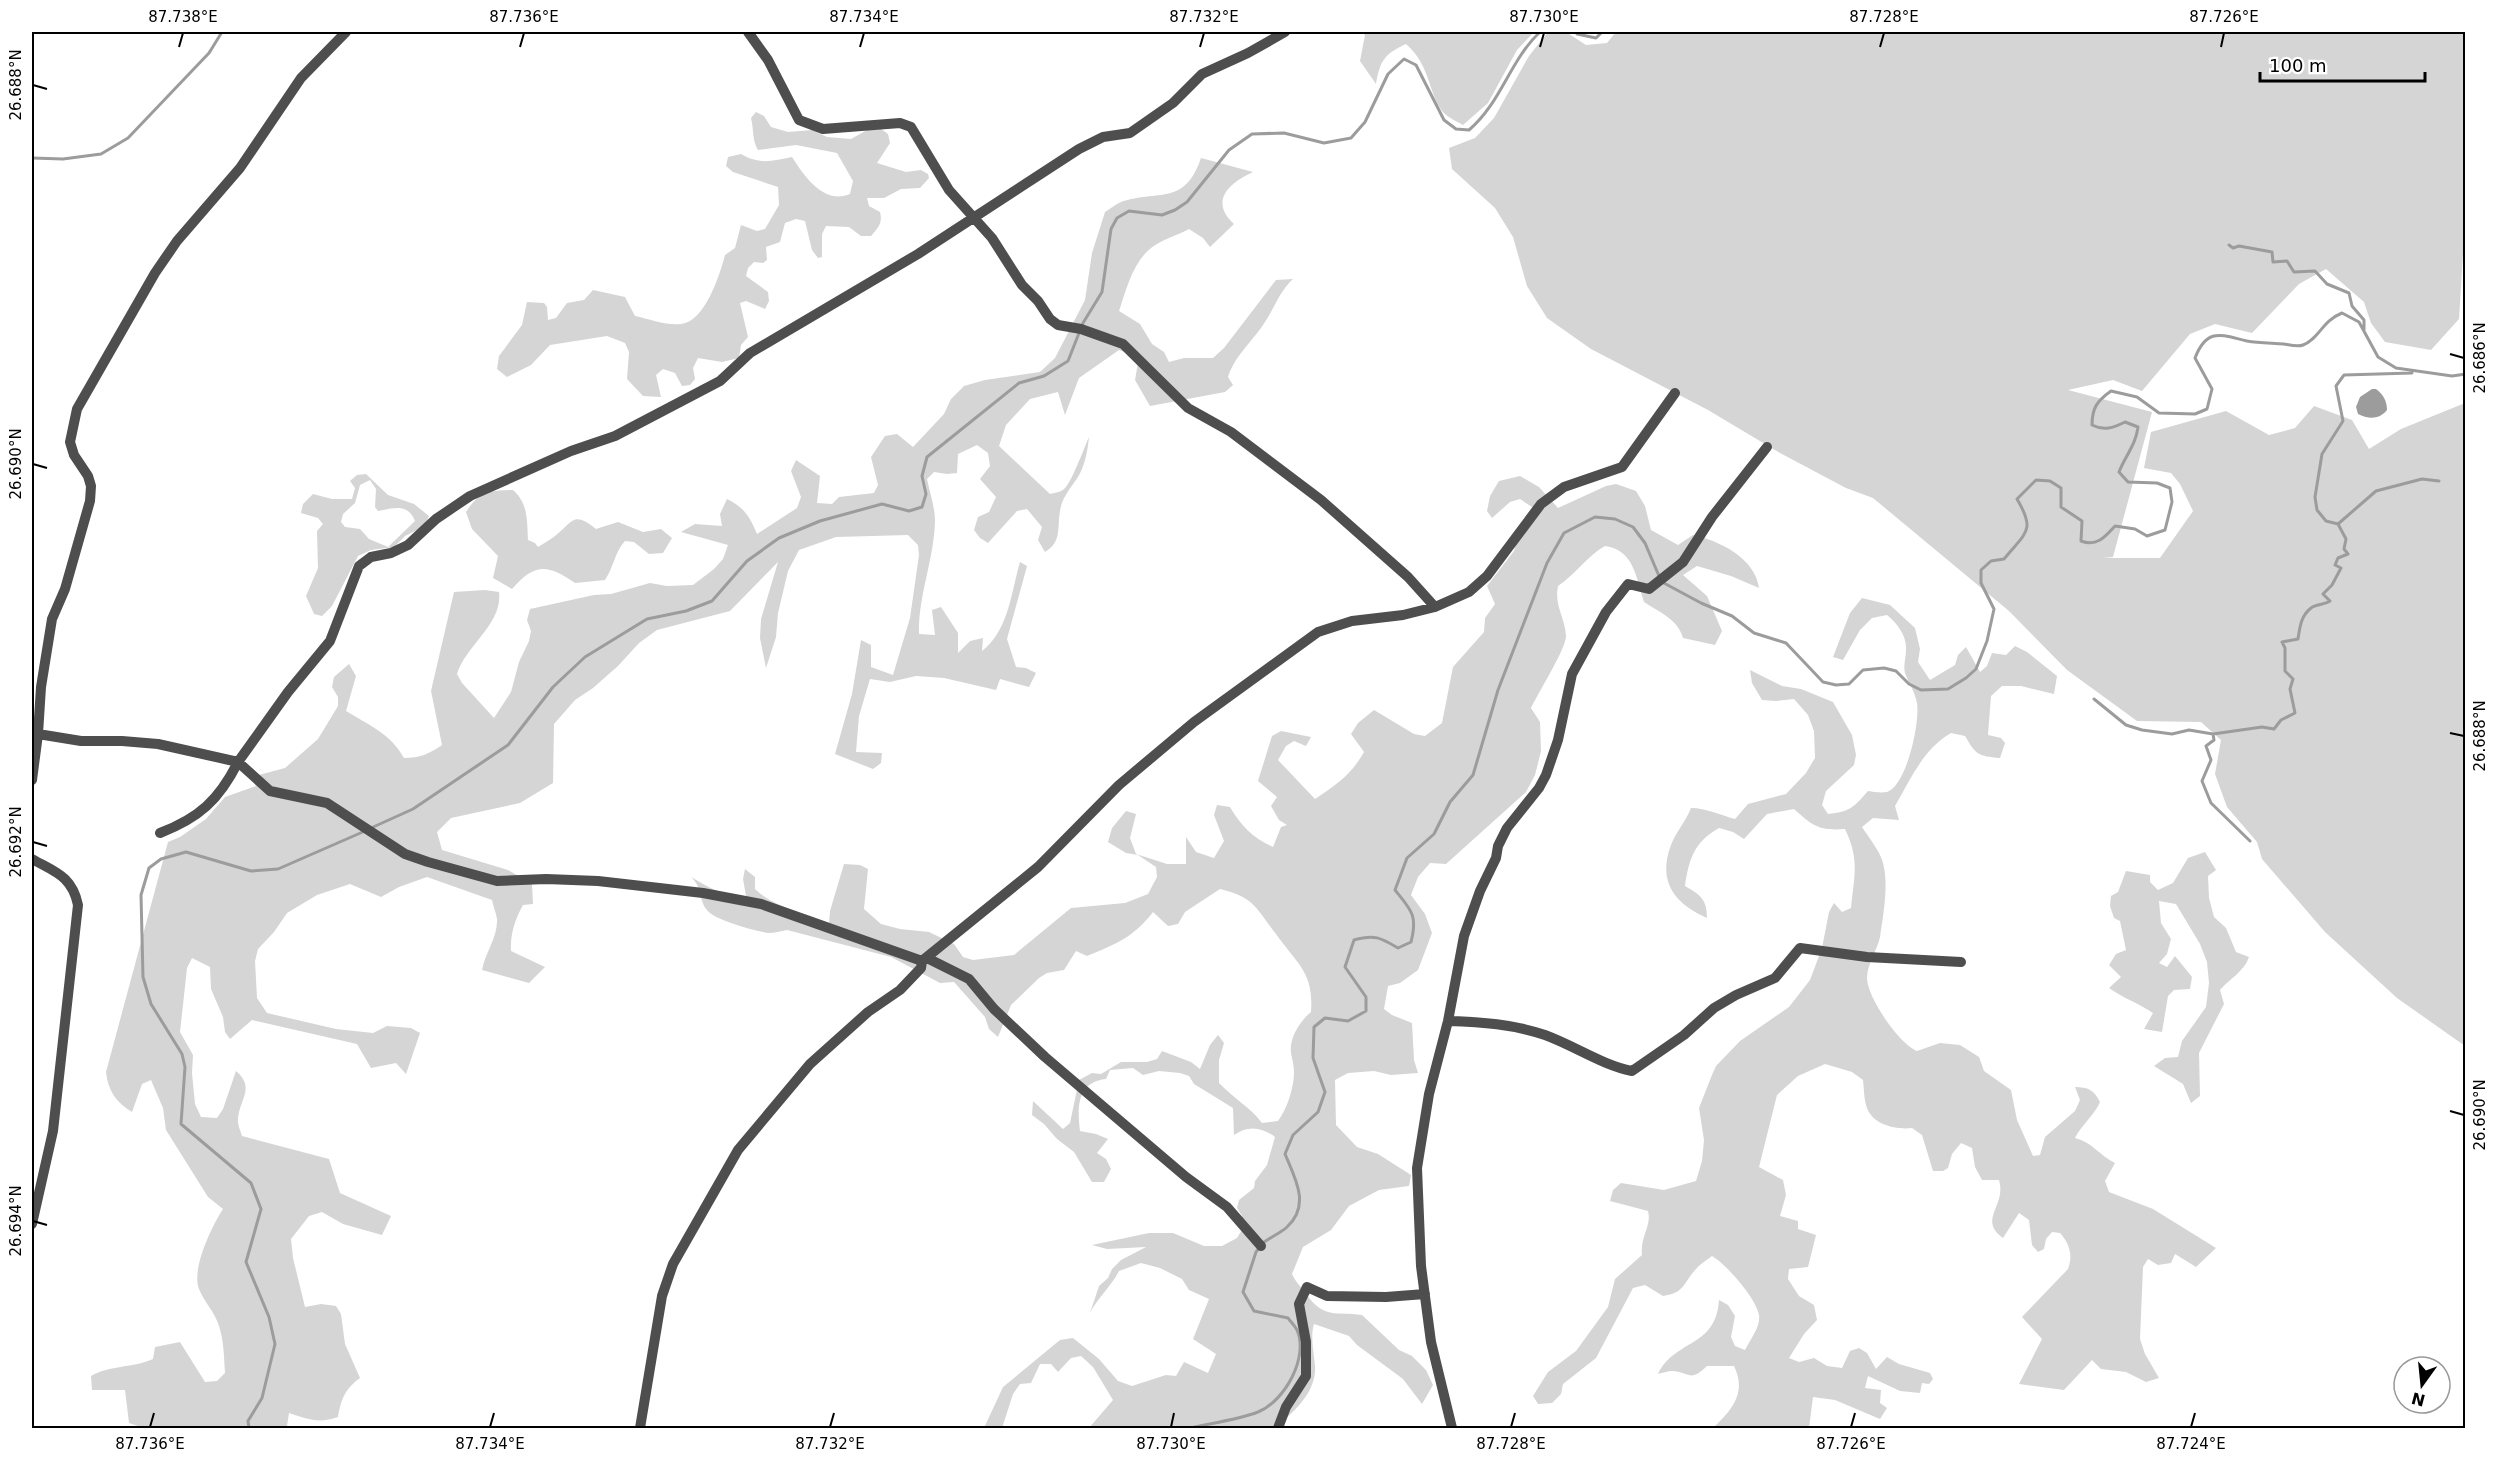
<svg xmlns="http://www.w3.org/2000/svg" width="2497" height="1460" viewBox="0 0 2497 1460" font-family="'DejaVu Sans',sans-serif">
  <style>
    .green { fill: #d5d5d5; fill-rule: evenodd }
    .water { fill: #9c9c9c }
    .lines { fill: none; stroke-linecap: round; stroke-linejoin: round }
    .stream { stroke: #9c9c9c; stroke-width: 3 }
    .street { stroke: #4e4e4e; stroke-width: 10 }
    .ticks { fill: none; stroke: #000; stroke-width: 2 }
    .neatline { fill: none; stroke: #000; stroke-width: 2 }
    .ticks-label { font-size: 15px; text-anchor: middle; fill: #000 }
  </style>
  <rect width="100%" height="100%" fill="#fff"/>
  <path class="green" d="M1362,32H1534L1517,50L1488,103L1463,125C1458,122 1451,119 1446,115C1428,98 1432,66 1406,44C1384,54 1380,61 1376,84L1360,61L1365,35Z
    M1548,32H1566L1586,45L1607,43L1616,32H2465L2466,252L2463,254L2459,319L2431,350L2385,342L2371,323L2364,302L2326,269L2299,284L2252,333L2215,324L2190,334L2142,391L2113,380L2068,390L2152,412L2113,557L2103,558H2160L2193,511L2180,484L2171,473L2144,468L2151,432L2226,411L2269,435L2295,428L2314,406L2352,420L2369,449L2401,429L2465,403V1046L2397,998L2325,932L2262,859L2257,842L2227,807L2215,774L2221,740L2201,722L2137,721L2067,670L2009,611L1873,498L1846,488L1780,453L1708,410L1591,349L1547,318L1527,286L1513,237L1495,208L1452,169L1449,148L1475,138L1494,118L1529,56Z
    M756,112L764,116L771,127L788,132L812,130L827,137L851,139L867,130L881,129L888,134L890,143L877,163L906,172L921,170L928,174L929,178L920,188L901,189L884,198H867L869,206L880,212C883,223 878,228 871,236H861L849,227L826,226L822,234V257L818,258L812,250L805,221L796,219L785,223L780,242L766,247L767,260L763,263L754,262L748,268L746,276L768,292L769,301L765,309L746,301L740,303L748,337L741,345L739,358L722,362L698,358L693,368L695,379L690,385L682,386L675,373L663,369L656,375L661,397L643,396L627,379L629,352L625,343L607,336L550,345L531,365L507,377L497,369L499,356L522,325L527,302L544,303L547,307L548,320L556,318L567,303L584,300L593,290L625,297L635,316C649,319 668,326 681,324C705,322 720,274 725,255L735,248L741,225L757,231L765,229L779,205L778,187L733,172L726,166L728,157L741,154C760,165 772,161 792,157C804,176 824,205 850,194L853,181L837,153L796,145L758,150C752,140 754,130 751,118Z
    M1201,158L1253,172C1229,183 1209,201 1234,224L1210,247L1203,238L1189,229C1178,235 1161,240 1151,248C1133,262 1126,290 1119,311L1140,324L1152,344L1164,352L1169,362L1184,358H1213L1224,348L1276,280L1293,279C1279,292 1275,307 1265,322C1253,341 1235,355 1228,377L1233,385L1225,392L1150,406L1135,380L1139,357L1119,350L1079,378L1065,415L1058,392L1030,399L1006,425L999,446L1050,494C1054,493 1061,492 1064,489C1071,484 1084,448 1089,437C1088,448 1086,459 1082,469C1076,484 1062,494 1060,511C1057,528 1062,542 1045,552L1038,540L1042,527L1027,509L1017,511L988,543L980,538L974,530L978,517L989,512L996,497L980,479L990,466L988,453L977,445L958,454L957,473L947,474L934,472L927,479C930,493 935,508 935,521C934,560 918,596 919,634L935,635L932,610L941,607L958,633V653L970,641L983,638L982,651C1009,630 1011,592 1020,562L1027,566L1007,639L1016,667L1026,668L1036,673L1029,687L1000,679L996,690L944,678L916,676L890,682L870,679L859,716L856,752L882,753L881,763L873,769L835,754L852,694L861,640L871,645V667L893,675L910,618L919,555L918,545L908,535L836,537L799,550L788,571L778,613L776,637L766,668L760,638L761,619L778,562L730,611L657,630L639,643L618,666L593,688L575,700L554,724L553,783L520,803L451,818L437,832L442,850L508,870L532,884L533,904L523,905C515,919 510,935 511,951L545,967L529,983L482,970C485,953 498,937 497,919C496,912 493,906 492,900L427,877L399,887L381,897L350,884L317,895L287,913L274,932L258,949L255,961L257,998L267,1013L336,1029L373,1033L387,1026L411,1028L420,1033L406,1074L396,1063L371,1068L357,1044L252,1020L230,1039L225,1032L223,1017L211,989L210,967L192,958L187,968L180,1032L193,1055L192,1073L195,1104L201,1117L217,1118L223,1109L236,1071C257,1089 237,1101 238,1122C238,1126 241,1132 242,1136L329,1159L340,1193L391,1216L382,1235L343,1224L322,1212L309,1216L291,1239L293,1258L305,1307L321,1304L336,1306L341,1314L345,1344L360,1378C345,1389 341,1399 338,1417C319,1424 307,1419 289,1413L287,1426L294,1428H144L129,1423L125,1390H92L91,1376C110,1365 133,1368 153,1359L155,1347L180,1342L205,1382L217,1381L225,1373C224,1358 224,1341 219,1326C215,1312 204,1302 199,1289C191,1269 212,1226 223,1209L208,1197L166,1130L163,1108L151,1080L142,1084L132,1112C116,1102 108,1091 106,1072L168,842L180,837L206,819L225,797L256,786L251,777L285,768L318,739L338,706V697L332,687L334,677L349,664L356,676L346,711C369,725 391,734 404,758C420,758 429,754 442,745L431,691L454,592L485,590L499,592C503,624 466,645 457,674L462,683L494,718L511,692L519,662L529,641L531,631L527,620L530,609L594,595L611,594L650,583L667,586L693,585L714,569L723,559L728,545L681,532L695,524L722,526L720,514L727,499C744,507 750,517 757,534L797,508L801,497L791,471L796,460L820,476L817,503L832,504L839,497L874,493L878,485L871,457L885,436L897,434L913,447L944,414L951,399L964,386L985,380L1040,372L1055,358L1085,300L1092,253L1105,212C1110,209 1116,204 1121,202C1159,189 1184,207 1201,158Z
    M366,474L388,495L414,504L429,516L425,526L405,536L394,547L371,550L358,556L332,606L322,616L314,614L306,596L318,568L317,531L323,524L318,518L301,513L303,504L313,494L332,499H352L355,488L350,481L357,475ZM370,480L376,489L375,507L378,511C394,508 408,503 415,521L388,547L369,539L360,529L345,527L341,522L343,514L355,503L360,485Z
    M1520,476L1539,487L1558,508L1606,486L1616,484L1636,491L1645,506L1651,530L1678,545L1693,535C1720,541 1755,558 1759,588L1731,576L1697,566L1683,575L1707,596L1722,631L1715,645L1683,638C1678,619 1659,612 1644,602C1636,577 1634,550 1605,546C1587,556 1576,574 1558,586C1554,606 1565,617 1566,636C1566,649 1538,693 1531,708L1540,722L1541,751L1535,775L1526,792L1446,864L1430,863L1418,877L1411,895L1425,914L1432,933L1418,970L1400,983L1388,986L1384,1009L1392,1015L1412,1023L1414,1060L1418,1073L1391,1075L1374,1071L1348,1073L1335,1080L1336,1125L1357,1147L1378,1154L1411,1175L1409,1186L1379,1190L1349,1206L1331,1230L1303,1247L1292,1274C1296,1283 1301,1286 1306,1294C1325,1320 1336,1311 1362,1315L1399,1350L1412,1356L1426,1370L1433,1385L1422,1404L1403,1379L1357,1345L1349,1336L1314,1324C1310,1338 1314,1352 1315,1366C1317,1392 1293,1413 1275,1428H1089L1113,1400L1093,1367L1081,1356L1071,1358L1058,1372L1051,1364H1040L1031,1383L1020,1384L1013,1394L1002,1428H984L1003,1387L1060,1340L1073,1338L1099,1359L1118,1381L1132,1386L1166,1375L1176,1376L1184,1362L1208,1373L1216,1354L1193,1339L1209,1299L1189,1290L1182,1279L1160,1268L1141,1263L1119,1271C1111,1287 1098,1297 1090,1313L1099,1286L1108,1278L1112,1269L1121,1260L1146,1247L1107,1249L1092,1245L1149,1233H1173L1204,1246H1222L1237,1238L1243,1228L1242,1216L1237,1208L1239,1200L1254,1188L1255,1181L1267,1165L1275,1137C1262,1127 1248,1125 1234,1135L1233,1108L1194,1084L1189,1076L1180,1073L1159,1071L1143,1075L1133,1068L1110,1070L1106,1079C1077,1082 1077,1107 1080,1131L1096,1134L1108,1139L1097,1153L1106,1159L1111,1169L1104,1182H1092L1074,1152L1057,1139L1044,1124L1032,1115L1033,1101L1063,1129L1070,1123L1079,1080L1092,1073L1101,1074L1121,1062H1147L1157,1059L1162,1051L1191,1062L1200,1069L1210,1045L1218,1035L1224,1043L1219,1060V1083C1233,1098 1250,1107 1262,1123L1278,1121C1287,1109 1294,1088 1294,1072C1294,1065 1292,1059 1291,1053C1289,1038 1300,1021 1311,1012C1314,972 1297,964 1276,934C1256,908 1254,897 1220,889L1185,912L1178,924L1168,926L1153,912C1134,937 1116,944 1087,956L1076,951L1064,970L1047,973L1039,978L1011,1005L998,1037L989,1029L985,1017L954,982L940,983L891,957L787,930C781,931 774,933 768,933C755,931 714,920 707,910C698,899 703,888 691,877C709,887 725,898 746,896L743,879L745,869L755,877V889C776,909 803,911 829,923L830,911L844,864L860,865L868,869L864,909L881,924L900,929L929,932L954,944L963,957L973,960L1014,955L1071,908L1125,903L1148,894L1157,877L1156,867L1138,855L1126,853L1108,842L1112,828L1126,811L1136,814L1130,838L1136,854L1167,864H1186V837L1196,852L1214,858L1224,841L1214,815L1217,805L1230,807C1241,826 1253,838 1273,847L1281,827L1287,825L1279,820L1271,806L1277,797L1258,781L1272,736L1281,731L1311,737L1306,746L1294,741L1286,746L1278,760L1315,799C1337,784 1351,775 1364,752L1351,734L1358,723L1374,710L1414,734L1425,736L1442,723L1453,667L1484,632L1485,618L1495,604L1487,586L1514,551L1518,538L1538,511L1520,499L1510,502L1492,518L1487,511L1490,496L1499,481Z
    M513,490C528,503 527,520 528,540L535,543L538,547C544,543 550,540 555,536C574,521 573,511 596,529L618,522L643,532L661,529L672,538L663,553L649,554L634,542L625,541C614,553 614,567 605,580L575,583C547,564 535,563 512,589L493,578L498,556L472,529L466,512C480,491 489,491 513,490Z
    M1862,598L1890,605L1915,628L1920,649L1918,662L1930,680L1955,665L1958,655L1966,647L1980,672L1987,666L1992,653L2006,655L2015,646L2027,652L2057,676L2054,694L2021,686H2002L1991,696L1988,735L2001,738L2005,743L2000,758C1978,756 1976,755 1965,736L1951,733C1924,748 1910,780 1895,806L1899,820L1873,818L1862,827C1869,838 1880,851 1883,863C1889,885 1883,916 1880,937C1877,951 1868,962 1867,977C1866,996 1899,1044 1917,1051L1940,1043L1960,1045L1979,1057L1984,1071L2011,1090L2017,1120L2033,1156L2040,1155L2045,1137L2075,1111L2080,1100L2075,1087C2088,1087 2094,1090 2100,1102C2094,1116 2082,1124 2075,1138C2092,1142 2100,1156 2115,1163L2105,1181L2109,1192L2153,1209L2216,1248L2196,1267L2175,1254L2171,1263L2158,1265L2148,1259L2143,1267L2140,1339L2145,1354L2159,1378L2146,1382L2126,1372L2101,1369L2092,1360L2064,1390L2019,1384L2042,1339L2022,1317L2068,1269C2073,1256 2070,1244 2060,1233L2052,1232L2046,1239L2044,1249L2038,1252L2032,1245L2029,1220L2019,1213L2003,1238C1977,1219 2007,1206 1999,1180H1982L1975,1167L1972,1148L1961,1143L1952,1154L1948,1168L1943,1171H1933L1922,1135L1912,1128C1897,1130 1873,1125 1867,1108C1864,1100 1864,1089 1863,1080L1852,1072L1825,1064L1798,1076L1777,1095L1759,1167L1783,1180L1786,1195L1780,1216L1798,1221V1229L1816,1235L1808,1267L1789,1269L1788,1279L1799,1296L1814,1305L1817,1320L1804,1334L1789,1358L1799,1362L1814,1358L1827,1366L1842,1368L1850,1351L1859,1348L1867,1353L1876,1369L1887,1357L1899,1364L1930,1373L1933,1379L1929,1384L1922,1383L1920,1393L1900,1391L1868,1376L1865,1388L1881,1390L1880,1403L1887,1408L1880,1419L1835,1400L1813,1397L1809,1428H1713C1732,1410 1747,1393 1734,1366H1707C1689,1383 1691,1372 1672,1371C1668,1371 1662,1373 1658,1374C1675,1339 1716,1348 1719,1300L1728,1305L1735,1316L1731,1337L1735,1346L1745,1350C1750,1340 1761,1326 1759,1315C1756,1298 1726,1264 1712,1256C1707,1260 1700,1264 1696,1269C1683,1283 1685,1293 1663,1296L1645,1285L1633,1288L1596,1358L1563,1384L1561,1394L1552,1403L1538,1404L1533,1396L1548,1372L1576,1351L1608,1307L1615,1279L1642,1255C1640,1236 1652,1226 1648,1211L1610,1201L1613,1190L1621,1183L1664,1190L1696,1181L1702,1161L1704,1140L1699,1108L1712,1075L1716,1066L1740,1041L1789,1007L1810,980L1822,948L1829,912L1834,903L1842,912L1851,908C1854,876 1860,860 1845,829C1819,831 1813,826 1794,809L1767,814L1744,839L1733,832L1719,828C1694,842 1689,859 1685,886C1701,895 1707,900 1707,918C1675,904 1657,882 1671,845C1676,832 1686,821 1691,808C1706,808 1720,815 1735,819L1748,804L1786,794L1806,773L1815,758L1814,731L1808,715L1794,699L1776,701L1762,700L1752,683L1750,670L1782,686L1801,689L1833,702L1852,735L1856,755L1854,765L1826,791L1822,805L1828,814C1850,812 1854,807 1868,791C1874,792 1881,793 1887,792C1907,785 1920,722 1917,703C1915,692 1909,684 1905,673C1903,665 1906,658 1906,650C1907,636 1897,623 1887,615L1872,618L1860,630L1843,660L1833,657L1850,613Z
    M2205,852L2216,870L2208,876L2209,898L2214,917L2226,928L2236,952L2249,957C2244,972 2230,978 2220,990L2224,1004L2199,1053L2200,1096L2191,1103L2183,1084L2154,1066L2165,1058L2178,1057L2182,1041L2206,1007L2209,983L2207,962L2200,944L2176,904L2159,901L2161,923L2171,939L2167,954L2159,963L2167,967L2175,956L2192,977L2190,989L2174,990L2168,996L2162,1032L2144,1029L2153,1013C2138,1003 2123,998 2109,988L2121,977L2109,965L2116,954L2126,950L2120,921L2114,918L2110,906L2111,896L2118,892L2126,871L2150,875V882L2158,890L2173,883L2188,858Z"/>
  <path class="water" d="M2372,389H2376C2383,394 2387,401 2387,410C2379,420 2368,419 2358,414L2356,407L2360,397Z"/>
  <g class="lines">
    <path class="stream" d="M1577,32V34L1596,38L1602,32
      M32,158L63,159L101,154L128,138L209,53L222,32
      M2229,245L2233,248L2239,246L2272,252L2273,262L2287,261L2294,272L2315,271L2327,284L2349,293L2352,306L2364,320V330
      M2338,524L2376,491L2422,479L2439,481
      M1662,582L1701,603L1732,616L1754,633L1786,643L1823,682L1836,685L1849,684L1863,670L1884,668L1896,671L1909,684L1921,690L1948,689L1966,678L1976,669L1987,641L1994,609L1981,583V570L1991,561L2004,559C2026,532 2036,531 2017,499L2036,480L2050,481L2061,488V507L2082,521L2081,541C2097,547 2105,537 2115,526L2135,529L2147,536L2165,530L2172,502L2170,488L2157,483L2128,482L2119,472C2125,456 2136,445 2138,427L2125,422C2113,428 2104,431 2092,425C2092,408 2097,401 2111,391L2137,397L2159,413L2195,414L2207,409L2212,389L2195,358C2207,327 2221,335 2247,341C2259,343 2272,343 2284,344C2290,345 2298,347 2303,345C2319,339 2322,321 2342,313L2359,322L2378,357L2396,368L2452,376L2466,374
      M2094,699L2126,725L2142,730L2172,734L2189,730L2213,734L2262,727L2274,729L2281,720L2295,713L2290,689L2293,679L2285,671V648L2282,642L2298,639C2300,626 2301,616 2311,608C2316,604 2324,605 2330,601L2323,594L2332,585L2341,568L2335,565L2338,558L2348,554L2344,549L2346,539L2338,524L2326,521L2317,510L2315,497L2322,454L2343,421L2336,386L2344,375L2412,373
      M2213,734L2214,740L2206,746L2211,760L2202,781L2211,803L2250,841
      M371,828L413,809L508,745L553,687L585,657L647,619L686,611L712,601L747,561L779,538L820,521L882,504L909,511L922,507L926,494L922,476L927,457L1019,383L1044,376L1068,361L1083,323L1102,292L1111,229L1117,218L1129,211L1162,215L1175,210L1187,202L1229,150L1252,134L1284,133L1324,143L1351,138L1365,122L1388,74L1404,59L1416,65L1444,120L1456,129L1469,130C1501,103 1510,60 1540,32
      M1263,1243C1270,1237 1281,1233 1287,1227C1311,1205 1295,1178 1285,1154L1293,1135L1318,1112L1325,1092L1313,1058L1314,1027L1325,1018L1348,1021L1366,1011V997L1345,967L1354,940C1375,934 1381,938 1398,948L1411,942C1418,915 1411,910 1395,890L1407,858L1434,834L1450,802L1473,775L1498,690L1547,563L1564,533L1595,517L1615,519L1633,527L1645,543L1659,576
      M249,1428L248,1421L262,1398L275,1344L269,1317L246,1262L261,1209L251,1183L181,1124L185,1067L182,1054L151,1004L143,977L141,895L149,868L161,859L186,852L251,871L278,869L365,831
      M1190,1428C1212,1423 1237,1420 1258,1412C1285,1401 1309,1357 1297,1330C1295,1326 1291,1322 1288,1318L1254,1311L1243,1292L1256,1252L1259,1248"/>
    <path class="street" d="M748,32L768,60L799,120L823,129L900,123L911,127L949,190L992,238L1022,285L1038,301L1050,319L1058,325L1081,329L1123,344L1188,408L1231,432L1321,500L1408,577L1435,607
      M38,734L81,741H122L158,744L238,762L288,692L330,641L359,566L371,557L391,553L408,545L436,519L470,496L571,451L615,436L720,381L750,353L918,254L1079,149L1103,137L1130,133L1173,103L1202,74L1248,53L1285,32
      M32,780L38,734L41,687L52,619L65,589L90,501L91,486L88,476L74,455L70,442L77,409L155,273L177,241L240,168L301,78L346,32
      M160,833C199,818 219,800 238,762L270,791L327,803L405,854L428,862L497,881L546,879L598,881L703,893L761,904L922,961
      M32,859C55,872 72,876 78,905L53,1131L32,1224
      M927,958L969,979L994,1009L1045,1057L1186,1177L1227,1207L1261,1246
      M1448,1021C1481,1022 1513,1024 1545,1035C1575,1046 1602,1065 1632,1071L1684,1035L1714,1008L1736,995L1775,978L1800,948L1867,957L1961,962
      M640,1428L662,1296L673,1264L738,1150L810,1064L868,1012L900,990L921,968L922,961L1038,867L1119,785L1194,722L1318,632L1352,621L1403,615L1435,607L1469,592L1487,576L1541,504L1564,487L1622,467L1675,393
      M1278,1428L1286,1407L1306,1376V1342L1299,1304L1307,1287L1327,1296L1386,1297L1425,1294
      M1452,1428L1431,1342L1421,1266L1417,1168L1429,1094L1448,1021L1464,936L1480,891L1496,858L1498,846L1507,828L1539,788L1546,775L1558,740L1572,674L1606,612L1628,584L1649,589L1683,562L1712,517L1767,447"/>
  </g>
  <path class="ticks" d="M179,47L183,33M520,47L524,33M860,47L864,33M1200,47L1204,33M1540,47L1544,33M1880,47L1884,33M2221,47L2224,33M33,85L47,89M2450,354L2464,358M33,464L47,468M2450,733L2464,736M33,842L47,846M2450,1111L2464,1115M33,1221L47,1225M150,1427L154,1413M490,1427L494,1413M830,1427L834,1413M1171,1427L1174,1413M1511,1427L1515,1413M1851,1427L1855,1413M2191,1427L2195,1413"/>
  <rect width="2497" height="1460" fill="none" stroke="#ffffff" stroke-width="66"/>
  <g transform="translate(2422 1385) rotate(195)"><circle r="28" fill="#ffffff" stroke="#999999" stroke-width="1.5"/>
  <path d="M0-4.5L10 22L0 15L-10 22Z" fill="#000000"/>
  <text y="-9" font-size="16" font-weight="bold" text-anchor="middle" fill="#000000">N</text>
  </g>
  <path d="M2260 72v9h165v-9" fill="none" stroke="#000000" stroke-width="3"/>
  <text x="2269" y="72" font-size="18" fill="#000000" stroke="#ffffff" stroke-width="4.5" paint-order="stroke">100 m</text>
  <rect x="33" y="33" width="2431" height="1394" class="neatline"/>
  <g class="ticks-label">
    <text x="183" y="22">87.738°E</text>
    <text x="524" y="22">87.736°E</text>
    <text x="864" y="22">87.734°E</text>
    <text x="1204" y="22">87.732°E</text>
    <text x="1544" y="22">87.730°E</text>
    <text x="1884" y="22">87.728°E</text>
    <text x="2224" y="22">87.726°E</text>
    <text transform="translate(16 85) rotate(-90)" y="5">26.688°N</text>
    <text transform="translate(2480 358) rotate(-90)" y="5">26.686°N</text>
    <text transform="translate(16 464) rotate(-90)" y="5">26.690°N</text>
    <text transform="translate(2480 736) rotate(-90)" y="5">26.688°N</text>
    <text transform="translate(16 842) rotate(-90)" y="5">26.692°N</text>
    <text transform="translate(2480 1115) rotate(-90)" y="5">26.690°N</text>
    <text transform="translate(16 1221) rotate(-90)" y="5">26.694°N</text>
    <text x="150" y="1449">87.736°E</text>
    <text x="490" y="1449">87.734°E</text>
    <text x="830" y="1449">87.732°E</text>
    <text x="1171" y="1449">87.730°E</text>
    <text x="1511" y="1449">87.728°E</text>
    <text x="1851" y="1449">87.726°E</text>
    <text x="2191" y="1449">87.724°E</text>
  </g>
</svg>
